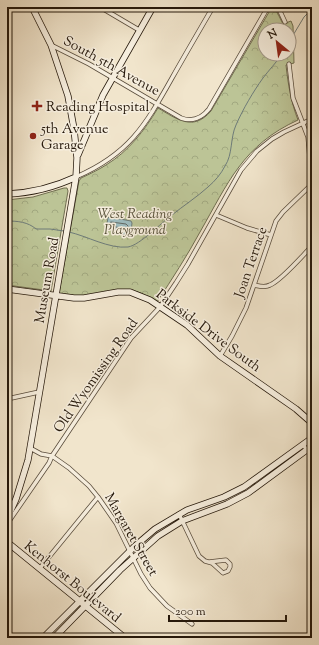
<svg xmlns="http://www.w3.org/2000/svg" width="319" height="645" viewBox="0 0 319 645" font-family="'Sorts Mill Goudy',serif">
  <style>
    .park { fill: url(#park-crowns); stroke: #706e50; fill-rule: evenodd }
    .water { fill: #9ebdc1; stroke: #6e7b78 }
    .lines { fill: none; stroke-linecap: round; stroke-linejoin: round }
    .shore { stroke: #626a66; stroke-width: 1 }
    .stream { stroke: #6e7b78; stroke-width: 1 }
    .street-casing { stroke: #584b3b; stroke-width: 5 }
    .secondary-casing { stroke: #25180b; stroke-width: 7 }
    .street { stroke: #f6eede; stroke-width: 3.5 }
    .secondary { stroke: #f6eede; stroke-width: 5.5 }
    .poi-dot { fill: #8f2418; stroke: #f6eede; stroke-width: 1.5 }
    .labels { text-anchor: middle; stroke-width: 3; stroke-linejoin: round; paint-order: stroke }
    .street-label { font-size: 14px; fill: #25180b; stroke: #f6eede }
    .poi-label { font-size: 14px; fill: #25180b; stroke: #f6eede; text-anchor: start }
    .park-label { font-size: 14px; font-style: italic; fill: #5a543c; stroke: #f6eede }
  </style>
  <defs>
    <pattern id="park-crowns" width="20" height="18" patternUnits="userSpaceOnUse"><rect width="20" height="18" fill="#bcc496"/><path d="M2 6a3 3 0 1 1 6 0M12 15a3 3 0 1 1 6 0" fill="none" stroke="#a1a880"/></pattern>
  </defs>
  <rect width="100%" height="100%" fill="#f1e5cc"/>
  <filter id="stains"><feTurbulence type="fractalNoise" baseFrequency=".005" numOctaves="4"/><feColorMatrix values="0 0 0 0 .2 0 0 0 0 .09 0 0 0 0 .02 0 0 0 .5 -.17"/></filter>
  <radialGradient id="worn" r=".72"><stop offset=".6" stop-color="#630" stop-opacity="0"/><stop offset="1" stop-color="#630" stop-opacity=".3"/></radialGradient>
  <path class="park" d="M272,7L275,8L283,24L291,21L293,26L294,63L286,65C288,84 291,102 298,120C243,145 228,183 200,232C187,256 172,279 157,302L141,293L129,290L82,297L59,293L79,181L81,178C90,174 98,170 106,165C129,151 144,131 158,108C177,119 193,132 211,111ZM265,30H289V54H265Z
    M64,188H67L68,191L51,291L7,285V200L33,197Z"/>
  <path class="water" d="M109,217L131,221L132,223L131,232L128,235L120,234V231L107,229L106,228L108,218Z"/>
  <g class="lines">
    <path class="shore" d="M111,222L126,224L128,226L127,229L124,230L120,228L112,226Z"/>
    <path class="stream" d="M289,42L304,17L312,9
      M7,221C18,221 28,222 36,229H50L64,231
      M69,232C87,236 109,249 128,247C140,245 161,223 172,215C183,206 197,197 208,187C215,181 221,174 225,166C233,154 230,138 236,125C243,109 253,92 263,78C269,70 276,63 282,54"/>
    <g class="street-casing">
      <path id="street" d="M100,7L139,30
        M278,7L285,22
        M51,45L89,64L181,118C192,122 202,118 209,109L268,7
        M289,64L293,98L308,137L312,182
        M76,177C129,154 145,126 172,78C185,55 199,31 213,7
        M216,215L247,228L271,235
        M254,285C259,286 265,288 270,285C281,281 303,255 312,246
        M220,356L232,336L246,308L276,221L283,212L312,184
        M7,399L39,392
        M303,445L312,456
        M30,448L41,454L52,456L69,468L89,486L98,497L116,523L141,574L150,588L167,606L192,624
        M179,514L199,556L205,561L212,563L223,573L228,571L230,567V564L226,560L209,562
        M7,524L49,463L52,456L131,338L160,307L176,283L188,264L241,170L257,151L272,139L284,132L312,119
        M40,568L98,497"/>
    </g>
    <g class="secondary-casing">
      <path id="secondary" d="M78,155L103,95L153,7
        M7,194C31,193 55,187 76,177
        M7,289L74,298H84L118,292H130L150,300L187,325L220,356L296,409L312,423
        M7,519L16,499L28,460L76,177L77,158L74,129L68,96L51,45L32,7
        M7,542L125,638
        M43,638L135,546L155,529L187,510L224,497L244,487L312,438
        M54,638L120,570L158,536L182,521L227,504L248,493L312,446"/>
    </g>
    <use href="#street" class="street"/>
    <use href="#secondary" class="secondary"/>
  </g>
  <g class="poi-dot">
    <path d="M35 100h4v4h4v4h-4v4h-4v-4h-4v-4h4z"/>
    <circle cx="33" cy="136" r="4"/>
  </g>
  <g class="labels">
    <g class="street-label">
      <text transform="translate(112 65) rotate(29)" y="5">South 5th Avenue</text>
      <text transform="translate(250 262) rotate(-71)" y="5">Joan Terrace</text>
      <text transform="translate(46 280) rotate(-80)" y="5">Museum Road</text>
      <text transform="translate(209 330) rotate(37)" y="5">Parkside Drive South</text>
      <text transform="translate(95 375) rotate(-55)" y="5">Old Wyomissing Road</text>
      <text transform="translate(132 534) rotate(60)" y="5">Margaret Street</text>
      <text transform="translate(73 581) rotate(39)" y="5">Kenhorst Boulevard</text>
    </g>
    <g class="poi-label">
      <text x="46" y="111">Reading Hospital</text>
      <text x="41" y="133">5th Avenue<tspan x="41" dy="16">Garage</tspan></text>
    </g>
    <g class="park-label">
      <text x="135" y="218">West Reading<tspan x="135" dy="16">Playground</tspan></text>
    </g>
  </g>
  <rect width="319" height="645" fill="none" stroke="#f1e5cc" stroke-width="24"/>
  <rect x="8" y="8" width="303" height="629" fill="none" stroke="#25180b" stroke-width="2"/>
  <rect x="12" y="12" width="295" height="621" fill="none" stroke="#25180b"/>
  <g transform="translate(277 42) rotate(331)"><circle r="19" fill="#f6eede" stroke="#a2988a"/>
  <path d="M0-3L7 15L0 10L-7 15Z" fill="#8f2418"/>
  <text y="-6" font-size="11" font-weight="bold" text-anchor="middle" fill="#25180b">N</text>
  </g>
  <path d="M169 615v6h117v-6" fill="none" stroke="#25180b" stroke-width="2"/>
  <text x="175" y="615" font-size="12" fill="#25180b" stroke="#f6eede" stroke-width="3" paint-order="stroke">200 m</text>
  <rect width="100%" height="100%" filter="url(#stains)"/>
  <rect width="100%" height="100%" fill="url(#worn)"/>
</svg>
